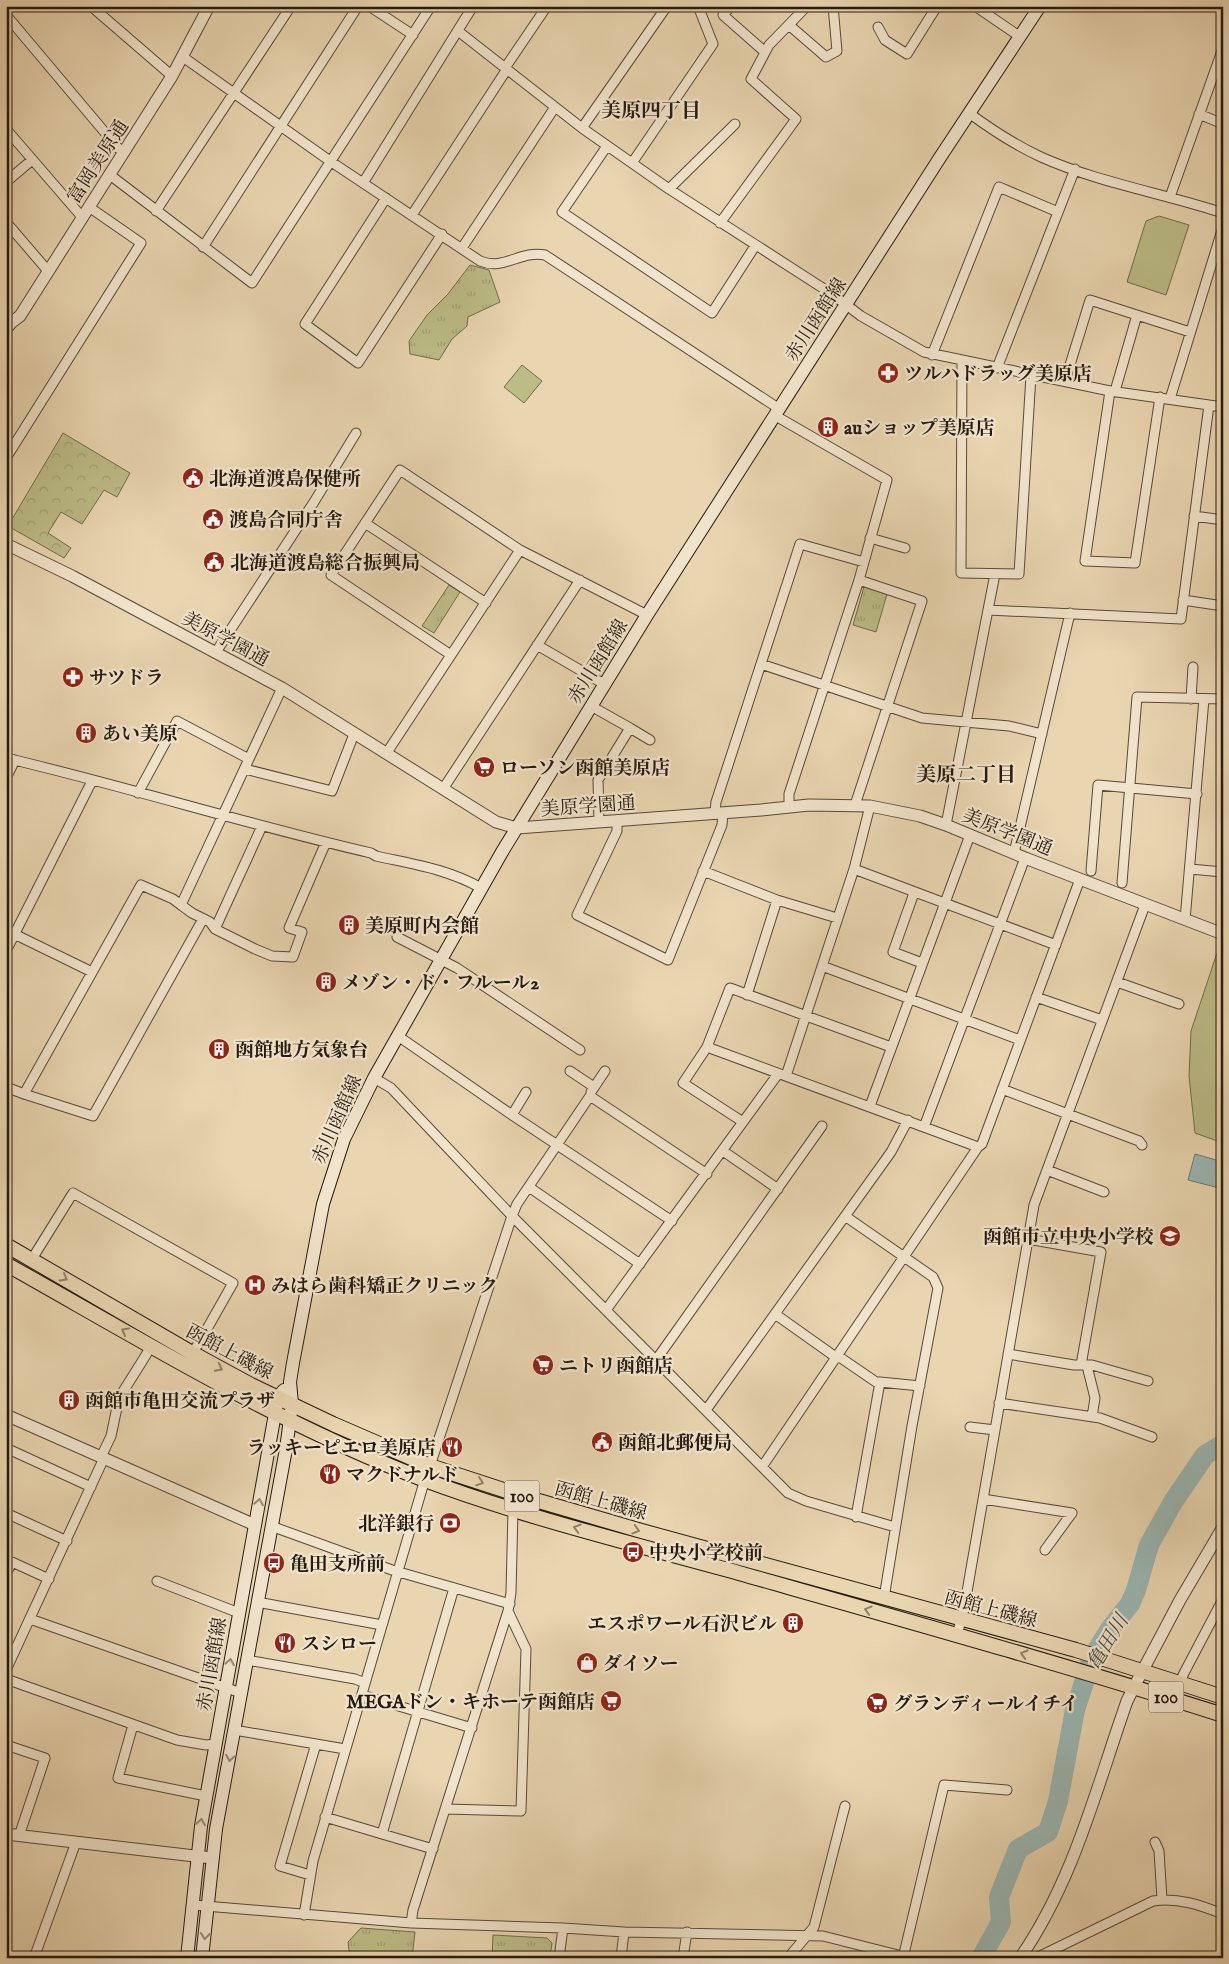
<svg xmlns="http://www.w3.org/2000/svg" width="1229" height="1964" viewBox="0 0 1229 1964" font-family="'IM FELL English','Noto Serif JP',serif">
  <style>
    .green { fill: #bcbc87; stroke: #706c4c }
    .forest { fill: url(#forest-crowns); stroke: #706c4c }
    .park { fill: url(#park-tufts); stroke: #706c4c }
    .water { fill: #9ab7b4; stroke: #6b7973 }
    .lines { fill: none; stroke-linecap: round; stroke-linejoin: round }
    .river { stroke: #9ab7b4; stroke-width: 20 }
    .minor-casing { stroke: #564a39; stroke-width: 11 }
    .tertiary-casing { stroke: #564a39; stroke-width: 13 }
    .secondary-casing { stroke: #251b11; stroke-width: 14 }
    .primary-casing { stroke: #251b11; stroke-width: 16 }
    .minor { stroke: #f1e4cc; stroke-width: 9 }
    .tertiary { stroke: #f1e4cc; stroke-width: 11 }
    .secondary { stroke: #f1e4cc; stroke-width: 12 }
    .primary { stroke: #e9d5b0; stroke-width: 14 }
    .oneway { stroke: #918168 }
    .oneway2 { stroke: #958a78 }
    .labels { text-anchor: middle; stroke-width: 4.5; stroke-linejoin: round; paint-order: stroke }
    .shield { fill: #f1e4cc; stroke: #625749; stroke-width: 1 }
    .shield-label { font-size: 18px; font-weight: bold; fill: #251b11 }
    .street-label { font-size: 19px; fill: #251b11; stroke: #f1e4cc }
    .poi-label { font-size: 19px; font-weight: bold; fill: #251b11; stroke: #f1e4cc; text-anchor: start }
    .neighbourhood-label { font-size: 20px; font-weight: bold; fill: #251b11; stroke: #f1e4cc }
    .water-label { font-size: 20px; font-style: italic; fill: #484a42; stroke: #f1e4cc }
  </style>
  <defs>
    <pattern id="forest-crowns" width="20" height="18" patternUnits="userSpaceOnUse" patternTransform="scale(1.25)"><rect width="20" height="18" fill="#bcbc87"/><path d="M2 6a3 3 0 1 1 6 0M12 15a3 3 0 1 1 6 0" fill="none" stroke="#a1a174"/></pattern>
    <pattern id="park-tufts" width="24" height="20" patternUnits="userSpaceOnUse" patternTransform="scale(1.25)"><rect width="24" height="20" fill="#bcbc87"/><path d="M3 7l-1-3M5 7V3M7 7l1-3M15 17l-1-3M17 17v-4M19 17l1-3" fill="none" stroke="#a1a174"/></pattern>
  </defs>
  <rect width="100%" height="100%" fill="#e9d5b0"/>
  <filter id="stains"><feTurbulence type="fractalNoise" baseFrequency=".004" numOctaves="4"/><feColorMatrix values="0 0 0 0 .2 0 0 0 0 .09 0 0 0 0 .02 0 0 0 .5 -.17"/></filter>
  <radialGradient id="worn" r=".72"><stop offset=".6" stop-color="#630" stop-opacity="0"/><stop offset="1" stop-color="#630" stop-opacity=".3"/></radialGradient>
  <path class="green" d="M1159,216L1189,225L1166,295L1127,282L1146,221Z
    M522,365L542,381L524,403L504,387Z
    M1217,953L1223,957V1143L1195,1133L1189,1076L1191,1031Z"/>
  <path class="forest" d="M63,433L130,473L117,497L104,490L82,524L61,512L48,533L71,548L64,558L8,526Z"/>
  <path class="park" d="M470,265L489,270L500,302L468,317L467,326L452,339L439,360L410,354L409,341L427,315L448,294Z
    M449,585L460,592L434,633L422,626Z
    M864,587L887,594L876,632L853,625Z
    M361,1928L415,1932L412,1958H350L348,1942Z
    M493,1935L547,1938L552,1943L550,1958H492Z"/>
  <path class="water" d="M1195,1154L1223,1162V1189L1188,1180Z"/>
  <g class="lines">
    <path class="river" d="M981,1958L1001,1922L999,1897L1018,1849L1048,1832L1058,1801L1075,1710L1092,1658L1110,1629L1130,1604L1136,1590L1149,1545L1173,1502L1205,1455L1223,1444"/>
    <g class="minor-casing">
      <path id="minor" d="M91,6L172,76
        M369,6L413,35
        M731,6L723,15L765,52
        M975,6L1019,36
        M6,15L118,148L125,152
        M789,25L826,57L837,51L833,6
        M878,27L885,40L907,54L937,6
        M458,31L582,128L669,189L832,294L861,316L924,352L1110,391L1223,407
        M183,57L330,161L480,261C504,271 520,250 545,255L778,408
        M505,68L547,6
        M969,113C992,130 1015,145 1041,157C1099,183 1163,193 1223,213
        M1199,114L1223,124
        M582,128L667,6
        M6,129L82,217
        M607,146L562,212L712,313L755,246
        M632,163L713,44L698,6
        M110,175L252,283L431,6
        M6,182L32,160
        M363,183L473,6
        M669,189L735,124
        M1170,197L1223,48
        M386,198L305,324L358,363L442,234
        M156,211L291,6
        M412,215L507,69
        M6,222L48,271
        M720,223L796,119L751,79L769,45L807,6
        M203,247L358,6
        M462,248L555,107
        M932,355L999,187L1058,212
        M962,361L961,573L1019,574L1031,375
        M997,368L1075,169
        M1065,381L1090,300L1190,332
        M1110,391L1085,561L1135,563L1160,397
        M1115,391L1137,315
        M1170,399L1223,227
        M774,415L887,480L859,580L789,794V807
        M6,458L141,243L89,207
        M1194,516L1223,520
        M365,523L486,603
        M870,538L905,548
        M1183,600L1223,606
        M988,610L1181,619L1209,405
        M537,645L604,684
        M216,652L314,502L356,433
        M451,655L331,575L400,470L520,550L647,615
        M761,664L922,718L1009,726L1042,734
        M1191,699L1193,667
        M591,706L630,728L598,780L599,822
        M630,728L650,740
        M386,754L520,550
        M6,758C129,787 249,825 371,853L376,856C412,864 448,869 481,888
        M245,769L332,791L354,734
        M6,778L15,760
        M443,789L580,580
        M138,793L177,721L249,759
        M855,805L922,601L859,580
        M715,813L716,802L800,544L864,562
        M617,821V831L577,915L668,960L722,825L723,813
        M946,825L995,574
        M1014,853L1070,613
        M854,869L1056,945
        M1190,869L1223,872
        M703,871L777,900L837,918
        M1091,871L1098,785L1197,794
        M1122,883L1137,697L1223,699
        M914,893L893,952L922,963
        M181,905L192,913L210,922L215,929L255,949L272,956L293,957L302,932L289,928L326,842
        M1185,920L1204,699
        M215,929L262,826
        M6,930L92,972
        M397,937L457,968L580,1050
        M6,951L92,781
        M822,966L1020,1040
        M1117,982L1179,1004
        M747,995L777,900
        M1036,997L1102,1020
        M398,1036L512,1115L672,1221
        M707,1047L978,1147
        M570,1071L594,1087
        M786,1076L854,869L870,806
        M374,1078L391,1088L512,1216L788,1493L806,1501L895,1527
        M6,1087L24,1094L141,885L173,899L181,905L282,688
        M1002,1089L1139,1141L1142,1145
        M591,1092L605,1071
        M24,1094L93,1116L203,919
        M870,1106L970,835
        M512,1115L526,1092
        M743,1122L683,1083L707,1047L730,988L891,1047
        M924,1127L1025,858
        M723,1151L778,1189
        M1047,1170L1104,1192
        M529,1187L640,1264
        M845,1216L933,1277L938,1288L912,1426L884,1598
        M1028,1239L1101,1252L1081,1365
        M32,1259L73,1193L233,1283L199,1343L192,1353
        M606,1310L778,1074
        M775,1314L837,1358
        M1008,1354L1074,1365H1092L1148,1381
        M838,1356L876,1382H880
        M656,1360L822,1126
        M1087,1366L1095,1398L1092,1417
        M999,1403L1100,1418L1152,1437
        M706,1410L891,1152L908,1120
        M970,1427L995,1430
        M6,1448L91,1487
        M101,1457L111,1436L119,1398L146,1355L151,1345
        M430,1466L512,1216L517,1204L590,1096L707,1174
        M762,1467L978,1147L982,1144L1080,879
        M983,1499L1072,1513L1045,1550
        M6,1513L67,1541
        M856,1517L880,1382L920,1386
        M271,1526L392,1570L510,1604
        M6,1574L12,1562L49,1579
        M157,1581L239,1613
        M257,1602L382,1625
        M30,1619L241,1693
        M957,1635L964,1609L1034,1205L1145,905
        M247,1660L355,1679L365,1683
        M6,1670L104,1458
        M6,1679L177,1740L206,1745L215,1744
        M1181,1684L1183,1675L1223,1599
        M362,1695L472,1728
        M133,1725L118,1778L206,1796
        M234,1730L345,1749
        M6,1745L45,1758L19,1836
        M446,1809L521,1811L526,1649L508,1611
        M325,1817L382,1834
        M1155,1842L1159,1851L1162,1899
        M433,1849L382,1834L454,1588
        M310,1875L280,1866L316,1744
        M193,1905L411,1923L563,1928L624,1932L823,1936L910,1958
        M304,1915L313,1861L425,1479
        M411,1923L413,1910L508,1611L511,1593L513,1510
        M34,1958L76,1842
        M559,1958L563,1928
        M621,1958L624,1932
        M683,1958L687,1932
        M788,1958L814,1927L845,1806
        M903,1958L944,1785L1007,1790
        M1036,1958L1153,1901C1177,1897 1200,1905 1223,1914"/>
    </g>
    <g class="tertiary-casing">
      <path id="tertiary" d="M6,329L12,322L20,316L172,76L209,6
        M6,544L72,576L282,688L496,822L517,828L761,810L809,805L870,806L920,816L946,825L1025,858L1223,934
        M6,1415L255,1525
        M6,1834L212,1858
        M1020,1958C1074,1880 1096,1789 1127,1701L1134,1687L1180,1600L1223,1527"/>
    </g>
    <g class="secondary-casing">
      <path id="secondary" d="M187,1958L201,1826L278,1397L284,1390
        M202,1958L216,1829L286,1449L292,1404L290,1382L293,1363L323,1204L344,1139L374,1078L502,852L647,615L939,159L1040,6"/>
    </g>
    <g class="primary-casing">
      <path id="primary" d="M6,1245L192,1353L251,1385L333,1424L430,1466L525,1497L638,1530L1076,1650L1223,1697
        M6,1264C143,1341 278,1424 425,1480C527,1518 634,1544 739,1573C901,1619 1062,1664 1223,1715"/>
    </g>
    <use href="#minor" class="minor"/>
    <use href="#tertiary" class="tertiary"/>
    <use href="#secondary" class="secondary"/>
    <use href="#primary" class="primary"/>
  </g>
  <defs><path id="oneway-chevron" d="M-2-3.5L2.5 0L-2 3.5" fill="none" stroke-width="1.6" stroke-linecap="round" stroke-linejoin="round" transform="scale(1.25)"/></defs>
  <g class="oneway">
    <use href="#oneway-chevron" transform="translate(64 1278) rotate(30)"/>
    <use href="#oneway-chevron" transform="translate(125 1331) rotate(-151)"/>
    <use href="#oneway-chevron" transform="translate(219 1368) rotate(28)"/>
    <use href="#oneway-chevron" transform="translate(480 1482) rotate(19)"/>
    <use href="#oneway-chevron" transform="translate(577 1528) rotate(-164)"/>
    <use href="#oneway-chevron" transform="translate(636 1530) rotate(16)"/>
    <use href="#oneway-chevron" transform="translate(868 1610) rotate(-164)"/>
    <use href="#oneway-chevron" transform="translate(1024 1654) rotate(-163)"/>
  </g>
  <g class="oneway2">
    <use href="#oneway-chevron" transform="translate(259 1502) rotate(-80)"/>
    <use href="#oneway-chevron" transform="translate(230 1662) rotate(-80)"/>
    <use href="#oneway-chevron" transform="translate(230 1758) rotate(100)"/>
    <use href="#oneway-chevron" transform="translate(201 1822) rotate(-81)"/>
    <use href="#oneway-chevron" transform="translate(205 1936) rotate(96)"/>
  </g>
  <defs>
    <g id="pharmacy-disc" transform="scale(1.125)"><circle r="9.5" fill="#8f2418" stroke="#f1e4cc"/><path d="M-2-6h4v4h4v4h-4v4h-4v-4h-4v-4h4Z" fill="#fff"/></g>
    <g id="building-disc" transform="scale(1.125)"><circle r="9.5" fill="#8f2418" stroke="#f1e4cc"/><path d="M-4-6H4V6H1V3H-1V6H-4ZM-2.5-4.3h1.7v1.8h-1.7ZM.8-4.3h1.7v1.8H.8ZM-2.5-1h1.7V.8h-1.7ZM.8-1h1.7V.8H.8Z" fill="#fff"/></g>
    <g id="civic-disc" transform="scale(1.125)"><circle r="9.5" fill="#8f2418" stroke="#f1e4cc"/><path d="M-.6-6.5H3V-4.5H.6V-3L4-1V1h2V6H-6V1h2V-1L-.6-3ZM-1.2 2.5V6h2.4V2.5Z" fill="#fff"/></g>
    <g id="supermarket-disc" transform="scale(1.125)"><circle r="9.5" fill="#8f2418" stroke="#f1e4cc"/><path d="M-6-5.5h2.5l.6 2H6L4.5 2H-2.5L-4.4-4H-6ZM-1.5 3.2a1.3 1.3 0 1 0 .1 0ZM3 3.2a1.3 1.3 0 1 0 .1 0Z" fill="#fff"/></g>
    <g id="school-disc" transform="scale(1.125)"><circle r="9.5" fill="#8f2418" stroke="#f1e4cc"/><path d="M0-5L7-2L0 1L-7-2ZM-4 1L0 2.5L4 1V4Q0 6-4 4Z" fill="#fff"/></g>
    <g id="hospital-disc" transform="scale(1.125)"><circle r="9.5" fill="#8f2418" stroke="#f1e4cc"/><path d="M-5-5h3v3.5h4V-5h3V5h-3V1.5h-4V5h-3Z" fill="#fff"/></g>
    <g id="restaurant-disc" transform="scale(1.125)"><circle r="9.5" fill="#8f2418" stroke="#f1e4cc"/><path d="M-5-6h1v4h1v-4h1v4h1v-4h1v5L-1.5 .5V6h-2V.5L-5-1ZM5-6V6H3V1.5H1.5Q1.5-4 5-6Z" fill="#fff"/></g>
    <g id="bank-disc" transform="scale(1.125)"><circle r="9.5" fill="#8f2418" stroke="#f1e4cc"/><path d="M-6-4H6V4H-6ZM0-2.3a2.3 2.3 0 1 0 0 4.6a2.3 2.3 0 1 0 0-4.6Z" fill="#fff"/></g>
    <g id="bus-disc" transform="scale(1.125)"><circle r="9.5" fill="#8f2418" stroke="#f1e4cc"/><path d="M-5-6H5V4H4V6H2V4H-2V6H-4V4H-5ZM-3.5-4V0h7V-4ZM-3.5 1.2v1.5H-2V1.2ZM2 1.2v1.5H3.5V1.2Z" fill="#fff"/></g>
    <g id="shop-disc" transform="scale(1.125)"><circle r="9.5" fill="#8f2418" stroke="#f1e4cc"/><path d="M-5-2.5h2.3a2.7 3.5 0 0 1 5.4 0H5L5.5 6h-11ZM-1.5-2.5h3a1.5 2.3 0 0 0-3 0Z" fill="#fff"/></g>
  </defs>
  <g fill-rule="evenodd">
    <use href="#pharmacy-disc" x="888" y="373"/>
    <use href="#building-disc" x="828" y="427"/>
    <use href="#civic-disc" x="193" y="478"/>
    <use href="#civic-disc" x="213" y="519"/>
    <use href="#civic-disc" x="214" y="562"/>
    <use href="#pharmacy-disc" x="73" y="677"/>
    <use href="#building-disc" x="86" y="733"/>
    <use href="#supermarket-disc" x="484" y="767"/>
    <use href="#building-disc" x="349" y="925"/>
    <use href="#building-disc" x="326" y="982"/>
    <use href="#building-disc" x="219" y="1049"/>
    <use href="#school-disc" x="1170" y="1236"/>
    <use href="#hospital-disc" x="255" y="1285"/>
    <use href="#supermarket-disc" x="543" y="1365"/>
    <use href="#building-disc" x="69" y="1400"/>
    <use href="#civic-disc" x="602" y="1442"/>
    <use href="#restaurant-disc" x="452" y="1447"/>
    <use href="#restaurant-disc" x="330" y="1474"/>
    <use href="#bank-disc" x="450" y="1523"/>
    <use href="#bus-disc" x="633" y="1552"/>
    <use href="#bus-disc" x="274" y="1563"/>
    <use href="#building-disc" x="793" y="1623"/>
    <use href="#restaurant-disc" x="285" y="1643"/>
    <use href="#shop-disc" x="587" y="1663"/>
    <use href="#supermarket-disc" x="611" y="1701"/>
    <use href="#supermarket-disc" x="877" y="1703"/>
  </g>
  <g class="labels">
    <g class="shield">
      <rect x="504.5" y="1480.5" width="35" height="31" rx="4"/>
      <rect x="1148.5" y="1681.5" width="35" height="31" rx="4"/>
    </g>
    <g class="shield-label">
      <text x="522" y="1502">100</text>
      <text x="1166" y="1703">100</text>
    </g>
    <g class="street-label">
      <text transform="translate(97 161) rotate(-57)" y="7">富岡美原通</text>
      <text transform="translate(815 319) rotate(-57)" y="7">赤川函館線</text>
      <text transform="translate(226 638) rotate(28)" y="7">美原学園通</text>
      <text transform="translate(597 661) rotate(-58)" y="7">赤川函館線</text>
      <text transform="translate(588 805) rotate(-4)" y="7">美原学園通</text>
      <text transform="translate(1008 831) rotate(22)" y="7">美原学園通</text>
      <text transform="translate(336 1119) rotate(-66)" y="7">赤川函館線</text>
      <text transform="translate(230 1351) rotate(28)" y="7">函館上磯線</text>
      <text transform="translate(601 1500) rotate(16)" y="7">函館上磯線</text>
      <text transform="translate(991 1608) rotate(15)" y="7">函館上磯線</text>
      <text transform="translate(211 1664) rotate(-80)" y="7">赤川函館線</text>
    </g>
    <g class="poi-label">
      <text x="904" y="380">ツルハドラッグ美原店</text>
      <text x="844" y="434">auショップ美原店</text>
      <text x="209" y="485">北海道渡島保健所</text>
      <text x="229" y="526">渡島合同庁舎</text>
      <text x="230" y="569">北海道渡島総合振興局</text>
      <text x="89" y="684">サツドラ</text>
      <text x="102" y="740">あい美原</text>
      <text x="500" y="774">ローソン函館美原店</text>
      <text x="365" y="932">美原町内会館</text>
      <text x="342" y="989">メゾン・ド・フルール2</text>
      <text x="235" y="1056">函館地方気象台</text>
      <text x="1154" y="1243" text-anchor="end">函館市立中央小学校</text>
      <text x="271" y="1292">みはら歯科矯正クリニック</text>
      <text x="559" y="1372">ニトリ函館店</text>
      <text x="85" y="1407">函館市亀田交流プラザ</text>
      <text x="618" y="1449">函館北郵便局</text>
      <text x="436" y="1454" text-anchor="end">ラッキーピエロ美原店</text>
      <text x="346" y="1481">マクドナルド</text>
      <text x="434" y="1530" text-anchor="end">北洋銀行</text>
      <text x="649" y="1559">中央小学校前</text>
      <text x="290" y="1570">亀田支所前</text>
      <text x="777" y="1630" text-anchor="end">エスポワール石沢ビル</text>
      <text x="301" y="1650">スシロー</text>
      <text x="603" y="1670">ダイソー</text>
      <text x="595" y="1708" text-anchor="end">MEGAドン・キホーテ函館店</text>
      <text x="893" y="1710">グランディールイチイ</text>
    </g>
    <g class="neighbourhood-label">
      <text x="651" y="117">美原四丁目</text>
      <text x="966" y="781">美原二丁目</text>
    </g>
    <g class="water-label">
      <text transform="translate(1107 1642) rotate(-59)" y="7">亀田川</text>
    </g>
  </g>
  <rect width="1229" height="1964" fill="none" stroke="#e9d5b0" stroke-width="25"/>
  <rect x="8" y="8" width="1214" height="1949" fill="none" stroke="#251b11" stroke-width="2.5"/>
  <rect x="12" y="12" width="1204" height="1939" fill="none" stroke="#251b11"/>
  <rect width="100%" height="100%" filter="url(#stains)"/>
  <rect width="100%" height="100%" fill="url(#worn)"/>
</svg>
